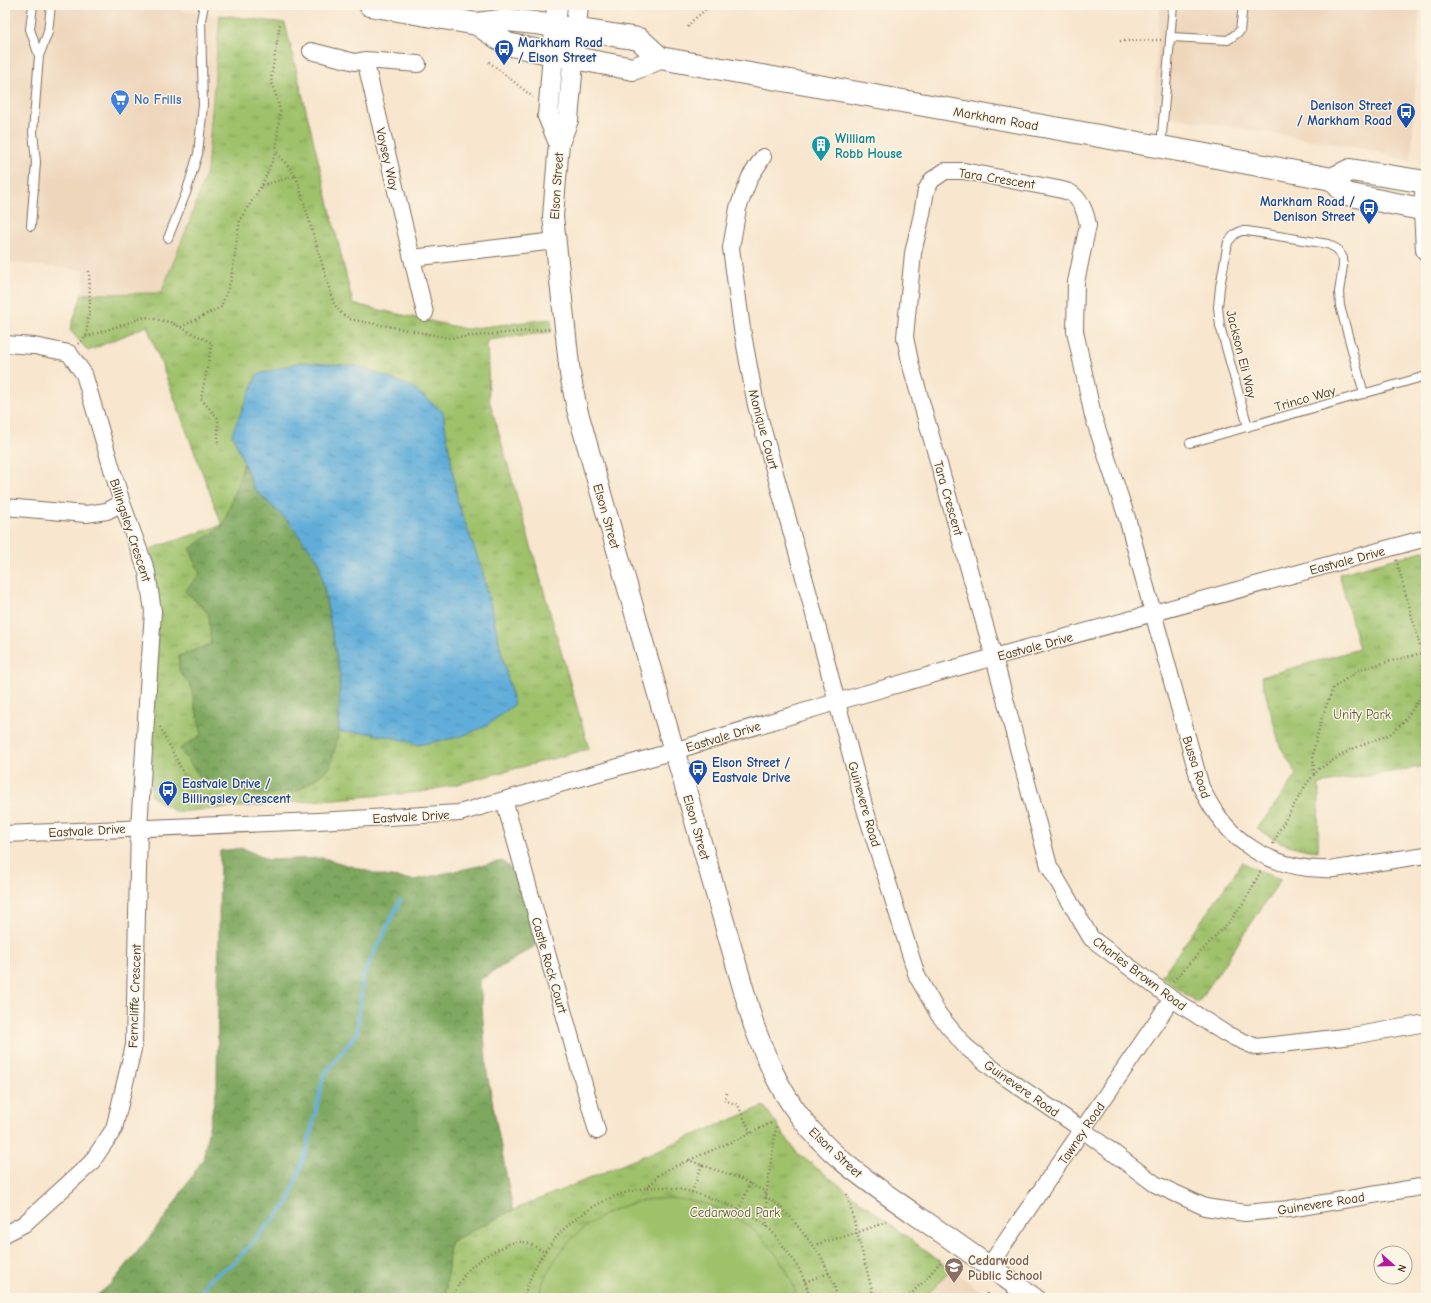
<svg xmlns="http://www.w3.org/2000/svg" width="1431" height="1303" viewBox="0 0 1431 1303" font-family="'Comic Neue',sans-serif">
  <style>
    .built { fill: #eed6bb }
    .grass { fill: url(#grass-tufts); stroke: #6c7644 }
    .forest { fill: url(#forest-crowns); stroke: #5c683e }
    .garden { fill: #9ec16b; stroke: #6c7644 }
    .water { fill: url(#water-ripples); stroke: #4e6c7c }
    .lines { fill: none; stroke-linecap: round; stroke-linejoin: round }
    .stream { stroke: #60add9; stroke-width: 4 }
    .service-casing { stroke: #7d6c5c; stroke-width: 10 }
    .minor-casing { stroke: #7d6c5c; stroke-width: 18 }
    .tertiary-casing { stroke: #7d6c5c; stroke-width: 22 }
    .primary-casing { stroke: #7d6c5c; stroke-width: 24 }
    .path { stroke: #7d6c5c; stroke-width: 2.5; stroke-dasharray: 1 3; stroke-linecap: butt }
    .service { stroke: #fff; stroke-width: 8 }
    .minor { stroke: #fff; stroke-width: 16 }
    .tertiary { stroke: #fff; stroke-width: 20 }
    .primary { stroke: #fff; stroke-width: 22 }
    .labels { text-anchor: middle; stroke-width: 3; stroke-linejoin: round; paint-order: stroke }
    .transit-label { font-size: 13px; font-weight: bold; fill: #164399; stroke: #fcf5e5; text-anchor: start }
    .shop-label { font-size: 13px; font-weight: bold; fill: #366cbe; stroke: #fcf5e5; text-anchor: start }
    .street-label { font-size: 13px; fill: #3b2a1e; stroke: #fcf5e5 }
    .culture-label { font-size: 13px; font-weight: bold; fill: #0d838f; stroke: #fcf5e5; text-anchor: start }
    .park-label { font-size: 13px; fill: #595735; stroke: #fcf5e5 }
    .education-label { font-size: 13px; font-weight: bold; fill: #785e54; stroke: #fcf5e5; text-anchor: start }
  </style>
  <defs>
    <pattern id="grass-tufts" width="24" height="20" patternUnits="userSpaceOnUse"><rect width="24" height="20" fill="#9ec16b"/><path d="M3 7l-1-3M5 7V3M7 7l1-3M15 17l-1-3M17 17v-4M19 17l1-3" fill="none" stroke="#829d57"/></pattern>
    <pattern id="forest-crowns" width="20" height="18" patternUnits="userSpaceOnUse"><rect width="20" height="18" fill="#7ea75f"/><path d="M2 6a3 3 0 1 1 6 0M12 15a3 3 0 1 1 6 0" fill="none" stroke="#68884e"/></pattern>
    <pattern id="water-ripples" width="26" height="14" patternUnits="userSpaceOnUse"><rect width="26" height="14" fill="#60add9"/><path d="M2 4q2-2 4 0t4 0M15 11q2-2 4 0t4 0" fill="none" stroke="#508daf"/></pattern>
  </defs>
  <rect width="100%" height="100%" fill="#fcf5e5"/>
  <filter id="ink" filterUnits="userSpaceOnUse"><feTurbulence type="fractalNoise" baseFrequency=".025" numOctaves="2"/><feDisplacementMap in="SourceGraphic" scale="8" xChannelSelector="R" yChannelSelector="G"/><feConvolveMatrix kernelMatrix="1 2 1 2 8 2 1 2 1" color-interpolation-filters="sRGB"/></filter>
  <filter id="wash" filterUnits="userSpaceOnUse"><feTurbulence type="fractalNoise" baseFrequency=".012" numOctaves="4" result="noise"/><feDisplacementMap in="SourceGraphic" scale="16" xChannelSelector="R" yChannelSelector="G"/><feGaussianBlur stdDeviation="0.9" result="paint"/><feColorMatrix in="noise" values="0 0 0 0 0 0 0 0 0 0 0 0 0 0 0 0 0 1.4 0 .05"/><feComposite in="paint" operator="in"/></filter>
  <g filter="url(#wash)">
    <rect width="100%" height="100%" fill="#f8e6ce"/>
    <path class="built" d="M5,5H140L220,15L207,171L188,228L161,293L82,294L85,270L5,262Z
      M1160,5H1420L1411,162L1366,149L1153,114Z
      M951,1270L991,1298H924Z"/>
    <path class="grass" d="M220,15L285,23L353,304L466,329L551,319L552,332L487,340L489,399L589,749L454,785L421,792L176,812L151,796L158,603L150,549L222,525L147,326L88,351L70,330L82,294L161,293L189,223L207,171Z
      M1426,550V766L1319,784L1318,851C1290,848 1281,843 1257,829L1297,775L1280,746L1261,677L1359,649L1339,574Z
      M1243,862C1254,870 1267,874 1281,879L1198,1003L1161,977Z
      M764,1106L797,1153L951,1270L924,1298H445L450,1242L513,1210Z"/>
    <path class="forest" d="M244,464L254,489L287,520L319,561L340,676L339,732L330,768L298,791L262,795L207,787L180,749L202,734L190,685L179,671V656L211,644L209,614L185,591L200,574L190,549L223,526Z
      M243,848L268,860L323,858L384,876L414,880L502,861L530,885L544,923L535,946L480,980L487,1073L513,1210L450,1242L445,1298H94L112,1283L165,1218L203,1159L217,1086L220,851Z"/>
    <path class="garden" d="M669,1198C680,1199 691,1200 702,1203C747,1215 786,1253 797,1298H538C550,1251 589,1214 636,1202C647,1199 658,1199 669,1198Z"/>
    <path class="water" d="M300,362L357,366L411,386L443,412L458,503L482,569L514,705L486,726L460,737L418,745L395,738L367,733L339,732L340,676L319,561L287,520L254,489L232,433L257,375Z"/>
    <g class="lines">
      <path class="stream" d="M199,1298L208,1280L234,1263L288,1203L308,1146L324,1075L357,1033L363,976L400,901"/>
    </g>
  </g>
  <g filter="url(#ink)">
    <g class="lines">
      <g class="service-casing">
        <path id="service" d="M33,5L30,29L39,56
          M1171,37L1228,40L1240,31L1243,5
          M1161,146L1173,5
          M31,226L36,162L33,132L39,56L48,32L51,5
          M168,238L186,193L198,154L203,105L201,20L204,5
          M1248,427L1220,326L1218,307L1220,287L1228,242L1235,234L1241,231H1247L1328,244L1337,249L1343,258V266L1339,292L1340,306L1364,394
          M1190,443L1426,376"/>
      </g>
      <g class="minor-casing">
        <path id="minor" d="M311,51L355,62L365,60L418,64
          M365,60L425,313
          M763,157L750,177L738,208L731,248L742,329L756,405L809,595L865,809L917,976L939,1015L965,1046L996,1071L1083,1130L1155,1184L1205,1207L1245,1213L1289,1209L1426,1186
          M412,258L555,241
          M5,344L34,346L69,353L84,374L122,503L147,572L153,611L139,828L134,1045L114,1129L91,1163L24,1224L5,1234
          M5,507L86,514L107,511L122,503
          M504,800L597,1131
          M5,834L318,821L459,813L674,751L836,702L994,657L1426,538
          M1426,855L1335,869C1273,872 1227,843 1201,787L1127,518L1093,416L1075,331L1076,282L1088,225C1086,213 1081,200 1071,193C1067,191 1062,190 1058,189L964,171H945L932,180L926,190L922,214L913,253L905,337L911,366L994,657L1049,866L1091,938L1172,999L1226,1034L1256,1047L1352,1036L1426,1023
          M989,1266L1172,999"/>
      </g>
      <g class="tertiary-casing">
        <path id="tertiary" d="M557,5L548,116L559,143
          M578,5L568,120L559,143L553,216L570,374L577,409L674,751L680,769L754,1026C766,1058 778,1087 799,1115C828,1156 872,1184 913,1213C954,1241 994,1270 1034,1298
          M1426,180L1424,210L1426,250"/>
      </g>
      <g class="primary-casing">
        <path id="primary" d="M370,5L477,24L507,20L535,23L639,39L660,58
          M477,24L507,44L553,54L633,69L660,58L1195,153L1332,179L1350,170L1426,182
          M1332,179L1346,194L1426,210"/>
      </g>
      <path class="path" d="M688,27L692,21L711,5
        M1120,41L1161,40
        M489,62L533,97
        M296,176L334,304L341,313L349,319L450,338L551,329
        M262,185L296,176L276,152
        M181,327L221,307L231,280L240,220L262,185L276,152L280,110L271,79L280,24
        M86,337L145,317L170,322L212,343L201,399L218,418V445
        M78,344L86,337L90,303L89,269
        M160,727L199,804
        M1314,774L1313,752L1322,717L1333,688L1361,669L1426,652
        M1273,844L1280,829L1307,783L1319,769L1350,750L1390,734L1404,722L1421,696L1423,678L1422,653L1396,559
        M1173,981L1231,920L1247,897L1262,869
        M727,1093L724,1100L738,1105L751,1134
        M688,1160L739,1178L764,1191L766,1197L777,1204L793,1220L821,1256L834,1284L837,1298
        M647,1188L659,1175L669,1169L749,1134L773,1122
        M692,1192L702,1165
        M847,1194L874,1298
        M739,1210L750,1183
        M767,1227L766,1197L776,1126
        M813,1245L856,1233L886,1222
        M805,1282L829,1273
        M453,1298C460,1273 478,1258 501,1248C507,1244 514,1241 521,1242C530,1242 537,1248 544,1252
        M524,1298C538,1237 599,1187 663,1187C679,1188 694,1193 710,1198C729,1205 751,1212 766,1226C774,1233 780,1242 786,1250C798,1265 805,1279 810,1298
        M907,1298L927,1278L941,1261
        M986,1298L987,1293"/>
      <use href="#service" class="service"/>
      <use href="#minor" class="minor"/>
      <use href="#tertiary" class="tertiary"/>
      <use href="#primary" class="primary"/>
    </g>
  </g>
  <defs>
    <g id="bus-pin" transform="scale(1)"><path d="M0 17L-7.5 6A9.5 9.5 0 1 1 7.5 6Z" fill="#1a4fb4" stroke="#fcf5e5"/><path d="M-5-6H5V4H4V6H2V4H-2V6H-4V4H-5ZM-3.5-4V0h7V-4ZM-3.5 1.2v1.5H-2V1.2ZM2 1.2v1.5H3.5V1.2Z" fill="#fff"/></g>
    <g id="supermarket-pin" transform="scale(1)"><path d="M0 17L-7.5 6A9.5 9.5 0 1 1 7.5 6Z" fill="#3f7fe0" stroke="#fcf5e5"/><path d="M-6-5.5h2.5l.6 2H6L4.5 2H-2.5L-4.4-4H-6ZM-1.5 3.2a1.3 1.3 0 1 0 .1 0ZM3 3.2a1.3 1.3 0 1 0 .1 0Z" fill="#fff"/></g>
    <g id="building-pin" transform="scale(1)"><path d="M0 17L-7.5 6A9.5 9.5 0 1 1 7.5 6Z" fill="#0f9aa8" stroke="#fcf5e5"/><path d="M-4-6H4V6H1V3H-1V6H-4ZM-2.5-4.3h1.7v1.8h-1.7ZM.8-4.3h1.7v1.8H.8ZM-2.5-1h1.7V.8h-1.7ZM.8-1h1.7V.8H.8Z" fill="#fff"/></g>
    <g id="school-pin" transform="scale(1)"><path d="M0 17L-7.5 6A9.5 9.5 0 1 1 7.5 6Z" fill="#8d6e63" stroke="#fcf5e5"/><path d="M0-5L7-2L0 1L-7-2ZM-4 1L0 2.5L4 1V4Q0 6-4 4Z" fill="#fff"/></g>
  </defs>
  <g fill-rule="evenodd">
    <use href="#bus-pin" x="504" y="49"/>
    <use href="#supermarket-pin" x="120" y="99"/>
    <use href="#bus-pin" x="1406" y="112"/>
    <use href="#building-pin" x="821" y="145"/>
    <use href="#bus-pin" x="1369" y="208"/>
    <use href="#bus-pin" x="698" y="769"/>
    <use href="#bus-pin" x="168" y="790"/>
    <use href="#school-pin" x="954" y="1267"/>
  </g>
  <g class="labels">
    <g class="transit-label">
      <text x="518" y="47">Markham Road<tspan x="518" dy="15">/ Elson Street</tspan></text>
      <text x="1392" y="110" text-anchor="end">Denison Street<tspan x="1392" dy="15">/ Markham Road</tspan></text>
      <text x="1355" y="206" text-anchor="end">Markham Road /<tspan x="1355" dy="15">Denison Street</tspan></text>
      <text x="712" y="767">Elson Street /<tspan x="712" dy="15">Eastvale Drive</tspan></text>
      <text x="182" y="788">Eastvale Drive /<tspan x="182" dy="15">Billingsley Crescent</tspan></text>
    </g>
    <g class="shop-label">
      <text x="134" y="104">No Frills</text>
    </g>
    <g class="street-label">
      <text transform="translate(996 118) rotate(10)" y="5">Markham Road</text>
      <text transform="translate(388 159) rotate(77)" y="5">Voysey Way</text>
      <text transform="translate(997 178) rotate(9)" y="5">Tara Crescent</text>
      <text transform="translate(556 186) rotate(-86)" y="5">Elson Street</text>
      <text transform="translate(1242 354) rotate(76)" y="5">Jackson Eli Way</text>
      <text transform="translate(1305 398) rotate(-16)" y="5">Trinco Way</text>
      <text transform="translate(764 429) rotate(75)" y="5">Monique Court</text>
      <text transform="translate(949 498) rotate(74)" y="5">Tara Crescent</text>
      <text transform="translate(607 516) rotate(74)" y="5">Elson Street</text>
      <text transform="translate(131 530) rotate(72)" y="5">Billingsley Crescent</text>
      <text transform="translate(1347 560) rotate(-15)" y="5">Eastvale Drive</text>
      <text transform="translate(1035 646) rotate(-15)" y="5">Eastvale Drive</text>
      <text transform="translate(723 736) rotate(-17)" y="5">Eastvale Drive</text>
      <text transform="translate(1197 767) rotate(72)" y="5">Bussa Road</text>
      <text transform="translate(865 804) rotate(74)" y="5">Guinevere Road</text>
      <text transform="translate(411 816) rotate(-3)" y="5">Eastvale Drive</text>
      <text transform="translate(697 827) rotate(74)" y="5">Elson Street</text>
      <text transform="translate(87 830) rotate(-3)" y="5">Eastvale Drive</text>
      <text transform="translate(550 965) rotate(74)" y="5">Castle Rock Court</text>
      <text transform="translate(1140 973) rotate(37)" y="5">Charles Brown Road</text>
      <text transform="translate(134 996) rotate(-88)" y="5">Ferncliffe Crescent</text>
      <text transform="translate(1022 1088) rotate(35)" y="5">Guinevere Road</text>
      <text transform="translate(1081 1133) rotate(-56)" y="5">Tawney Road</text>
      <text transform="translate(836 1152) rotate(43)" y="5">Elson Street</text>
      <text transform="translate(1321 1203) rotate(-9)" y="5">Guinevere Road</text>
    </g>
    <g class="culture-label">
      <text x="835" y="143">William<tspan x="835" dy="15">Robb House</tspan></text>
    </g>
    <g class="park-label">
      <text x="1362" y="719">Unity Park</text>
      <text x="735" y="1217">Cedarwood Park</text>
    </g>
    <g class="education-label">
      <text x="968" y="1265">Cedarwood<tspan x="968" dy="15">Public School</tspan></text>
    </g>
  </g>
  <rect width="1431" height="1303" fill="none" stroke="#fcf5e5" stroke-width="20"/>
  <g transform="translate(1393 1265) rotate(110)"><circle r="19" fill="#fcf5e5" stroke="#afa495"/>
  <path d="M0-3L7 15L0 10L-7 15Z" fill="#b5179e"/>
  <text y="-6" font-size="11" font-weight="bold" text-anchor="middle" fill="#3b2a1e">N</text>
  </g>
</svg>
